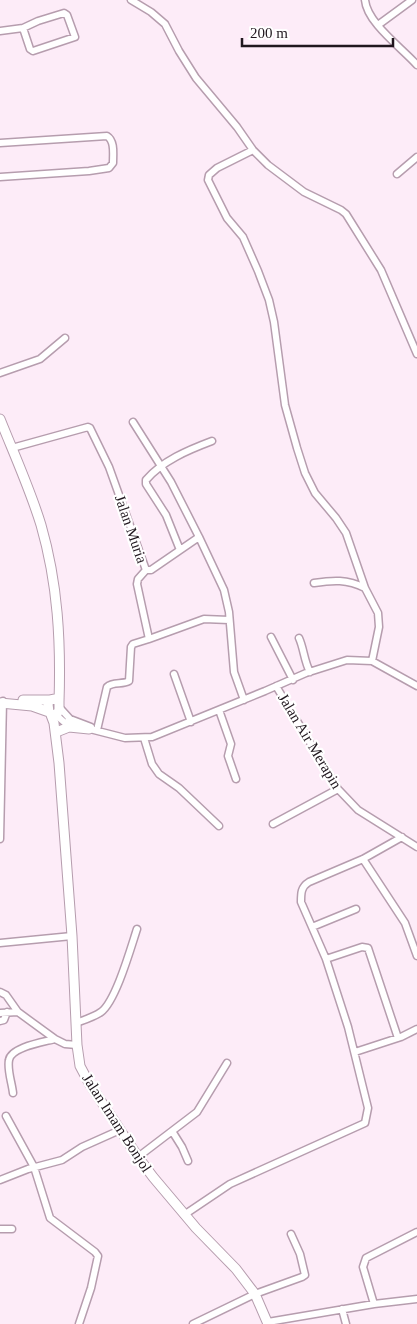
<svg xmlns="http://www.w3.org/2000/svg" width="417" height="1324" viewBox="0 0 417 1324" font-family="Georgia,serif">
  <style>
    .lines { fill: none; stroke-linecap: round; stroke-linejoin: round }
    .minor-casing { stroke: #b69dae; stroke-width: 9 }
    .secondary-casing { stroke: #b69dae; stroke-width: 11 }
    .minor { stroke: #fff; stroke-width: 6 }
    .secondary { stroke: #fff; stroke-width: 9 }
    .labels { text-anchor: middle; stroke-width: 4.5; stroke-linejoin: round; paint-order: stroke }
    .street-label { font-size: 15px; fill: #20171e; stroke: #fff }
  </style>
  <rect width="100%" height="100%" fill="#fdecf8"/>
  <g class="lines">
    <g class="minor-casing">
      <path id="minor" d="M131,0L151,12L165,24L179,51L196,78L237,127L253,150L268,165L304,192L341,210L346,214L381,270L417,354
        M365,0C367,23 402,48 417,65
        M378,25L412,0
        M0,31L23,28L38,21L64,13L67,15L75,37L33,51L30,49L23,28
        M0,143L107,136C115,141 113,154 113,163L109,168L89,171L0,177
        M253,150L217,168L209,175L208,180L227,218L243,237L258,271L269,300L274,322L285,405L297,448L305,473L315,493L336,518L346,533L365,588L378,613L379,627L372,661
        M397,174L417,157
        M0,373L40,359L65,338
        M133,422L171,482L199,537L224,590L229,612L234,672L244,700
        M12,448L88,427L90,428L109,467L146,570H151L199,537
        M180,550L166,515L146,484V480C162,461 188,450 212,441
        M314,583C333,580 347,579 365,588
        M271,637L293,680
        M299,638C304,649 304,661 310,672
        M149,639L204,619L229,620
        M174,674L191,722
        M276,686L338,789L358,810L417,847
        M60,708L70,719L91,727
        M219,710L231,744L228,756L236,779
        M56,715L64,722L76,725
        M86,728L125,738L152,737L265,691L306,673L347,660L372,661L417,686
        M97,730L107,687C113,681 122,685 129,681L131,647L133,644L149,639L137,584L138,579L146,570
        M144,738L152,764L159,774L179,788L219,826
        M273,824L338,789
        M0,839L3,701
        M363,859L405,923L417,956
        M312,927L356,909
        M0,943L72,936
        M326,959L362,947L368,948L398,1038
        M0,992L6,995L18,1012L55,1039L65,1044L77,1045
        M0,1013L18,1012
        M0,1021L4,1020L7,1012
        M76,1023C84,1020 94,1017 101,1012C116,1001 131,947 137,929
        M355,1052L401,1037L417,1029
        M13,1093C12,1083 7,1070 9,1060C11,1047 44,1042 55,1039
        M6,1116L34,1167L50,1218L95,1252L98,1256L91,1288L79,1324
        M172,1131L182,1147L188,1161
        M138,1157L197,1112L227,1063
        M0,1180L28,1169L62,1160L82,1147L120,1130
        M184,1215L230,1184L365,1123L368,1108L348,1027L326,959L301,902C301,893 301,887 309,882L363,859L402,837
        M0,1229H12
        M374,1304L363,1267L366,1258L417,1232
        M342,1309L346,1324
        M268,1322L374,1304L417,1299
        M193,1324L255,1294L302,1277L305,1275L300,1254L291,1234"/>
    </g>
    <g class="secondary-casing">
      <path id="secondary" d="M0,419C14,454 30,489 41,525C58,584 61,642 59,702
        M55,699L59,702V710L57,714L53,715L49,712L48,704L50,700Z
        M23,700H50
        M0,703L32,706L49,712
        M51,715L54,723L59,763L72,936L77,1045L80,1066L89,1083L138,1157L153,1177L196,1228L236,1269L255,1294L268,1324
        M59,731L69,727L89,729"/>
    </g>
    <use href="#minor" class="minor"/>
    <use href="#secondary" class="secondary"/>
  </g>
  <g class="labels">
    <g class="street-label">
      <text transform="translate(131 529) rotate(71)" y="5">Jalan Muria</text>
      <text transform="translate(310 741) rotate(59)" y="5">Jalan Air Merapin</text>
      <text transform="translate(117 1123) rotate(57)" y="5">Jalan Imam Bonjol</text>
    </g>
  </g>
  <path d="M242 38v8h151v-8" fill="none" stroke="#20171e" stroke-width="2.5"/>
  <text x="250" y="38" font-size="15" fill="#20171e" stroke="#ffffff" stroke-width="4" paint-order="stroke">200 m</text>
</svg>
